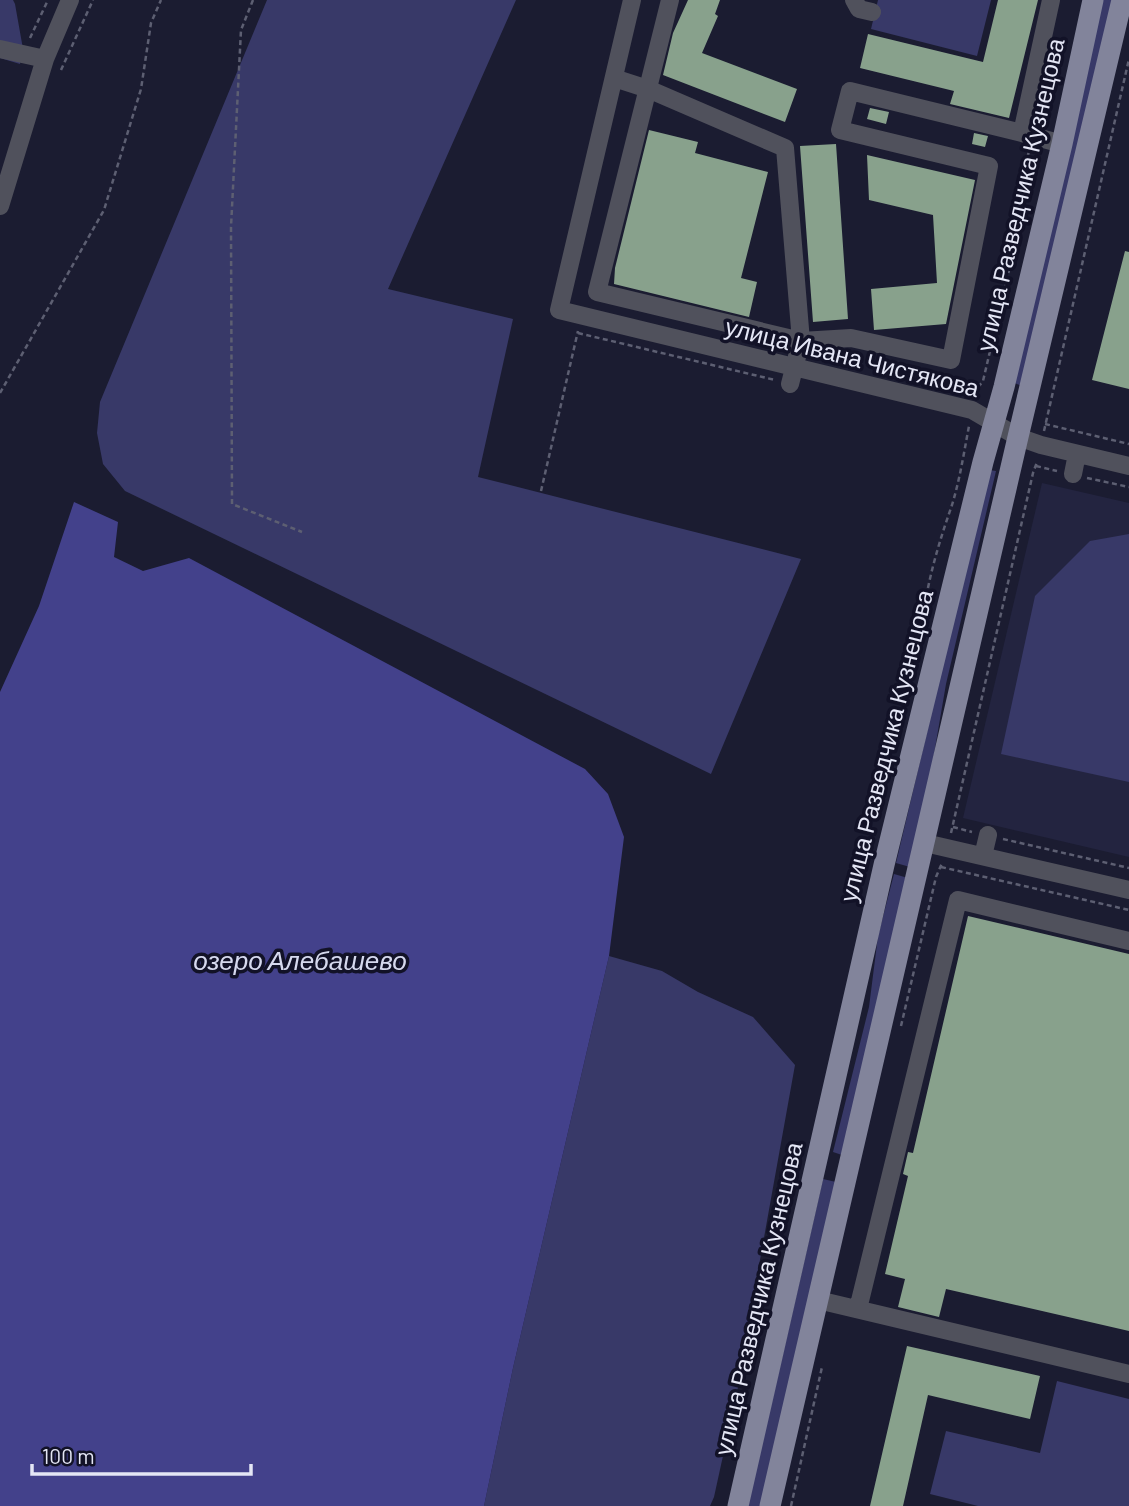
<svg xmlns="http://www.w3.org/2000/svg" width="1129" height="1506" viewBox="0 0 1129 1506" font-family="Barlow,sans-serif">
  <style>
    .built { fill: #232440 }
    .green { fill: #383968 }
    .water { fill: #43418b }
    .building { fill: #88a18c }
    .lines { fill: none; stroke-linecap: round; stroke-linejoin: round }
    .path { stroke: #5d5f72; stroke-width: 2.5; stroke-dasharray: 5 3.5; stroke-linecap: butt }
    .minor { stroke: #50515c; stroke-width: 18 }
    .major { stroke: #82849b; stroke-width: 21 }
    .labels { text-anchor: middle; stroke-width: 7; stroke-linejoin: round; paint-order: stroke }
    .street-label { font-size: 24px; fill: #e4e6f5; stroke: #121227 }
    .water-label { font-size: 26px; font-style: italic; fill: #d6d9ee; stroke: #121227 }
  </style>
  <rect width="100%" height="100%" fill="#1b1c31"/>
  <path class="built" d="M1042,483L1129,503V857L963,818Z"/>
  <path class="green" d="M0,0H13L15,4L23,49L20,64L0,58Z
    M267,0H516L388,289L513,319L478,477L801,559L711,774L125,491L103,464L97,433L100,402Z
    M878,0H991L977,56L871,29Z
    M1100,0H1112L1023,386L1014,383Z
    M989,470L996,471L946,684L928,789L910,867L896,863Z
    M1129,534V782L1001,754L1035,596L1090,541Z
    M894,874L908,878L842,1155L833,1152L869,1007L878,936Z
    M609,956L662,971L698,992L753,1017L795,1065L751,1310L742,1369L714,1497L710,1506H484L513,1368Z
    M823,1179L836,1182L762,1506H748Z
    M1057,1381L1129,1399V1506H978L930,1494L946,1431L1040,1453Z"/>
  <path class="water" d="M74,502L118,522L114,557L143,571L189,558L585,769L608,794L624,837L609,956L513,1368L484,1506H0V692L39,606Z"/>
  <path class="building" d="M688,0H720L715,14L718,16L702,53L797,89L785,122L663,75L673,33Z
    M998,0H1038L1009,118L950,104L954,91L860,68L868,34L983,62Z
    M870,108L889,112L886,124L867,119Z
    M649,130L698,142L695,153L768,172L741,278L757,282L749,317L614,284L615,268Z
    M974,133L988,136L985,147L972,144Z
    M836,144L848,319L813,322L800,146Z
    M867,155L975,180L946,324L874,330L871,289L937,283L933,215L869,200Z
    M1125,251L1129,252V389L1092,380Z
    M968,916L1129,954V1331L946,1289L939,1317L898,1307L905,1279L885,1274L908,1176L903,1174L908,1152L913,1153Z
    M907,1346L1040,1376L1030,1419L928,1395L903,1506H870Z"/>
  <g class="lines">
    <path class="path" d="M253,0L241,30L231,227L232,504L302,532
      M30,38L48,0
      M61,70L93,0
      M1042,116L1049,109L1062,51
      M578,333L775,380
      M833,356L976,390
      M0,393L104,210L141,89L151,23L161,0
      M975,395L976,390L983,381L1022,215L1019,192L1029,151
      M1045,424L1129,444
      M1044,431L1129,59
      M1036,466L1057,471
      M1087,478L1129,487
      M541,491L578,331
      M922,630C925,588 938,545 952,505C960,479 964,452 969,426
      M953,827L972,832
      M951,833L1033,473L1037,462
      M1003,839L1129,868
      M941,867L1129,910
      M901,1026L936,877L942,863
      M791,1506L822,1367"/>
    <path class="minor" d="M632,0L559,310L972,410L1018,437L1041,445L1129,466
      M854,0L859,9L872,12
      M0,49L45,59
      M614,78L648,89L785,148L801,341L597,292L670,0
      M1022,133L1062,144
      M0,206L45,59L70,0
      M790,384L801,341L851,338L951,360L989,166L840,130L850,91L1022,133L1051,0
      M1073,474L1077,454
      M925,843L1129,890
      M983,856L988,835
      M818,1300L1129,1374
      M858,1309L958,900L1129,941"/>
    <path class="major" d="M738,1506L884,865L983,462L1004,387L1062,144L1093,0
      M770,1506L1018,437L1122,0"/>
  </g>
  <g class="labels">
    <g class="street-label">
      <text transform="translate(1021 195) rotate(-77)" y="8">улица Разведчика Кузнецова</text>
      <text transform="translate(852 358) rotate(14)" y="8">улица Ивана Чистякова</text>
      <text transform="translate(887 746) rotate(-76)" y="8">улица Разведчика Кузнецова</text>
      <text transform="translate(759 1299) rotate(-77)" y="8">улица Разведчика Кузнецова</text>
    </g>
    <g class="water-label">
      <text x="300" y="970">озеро Алебашево</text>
    </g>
  </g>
  <path d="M32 1464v10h219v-10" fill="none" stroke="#e4e6f5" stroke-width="3.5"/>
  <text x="42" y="1464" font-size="21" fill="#e4e6f5" stroke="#121227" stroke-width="5" paint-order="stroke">100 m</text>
</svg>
